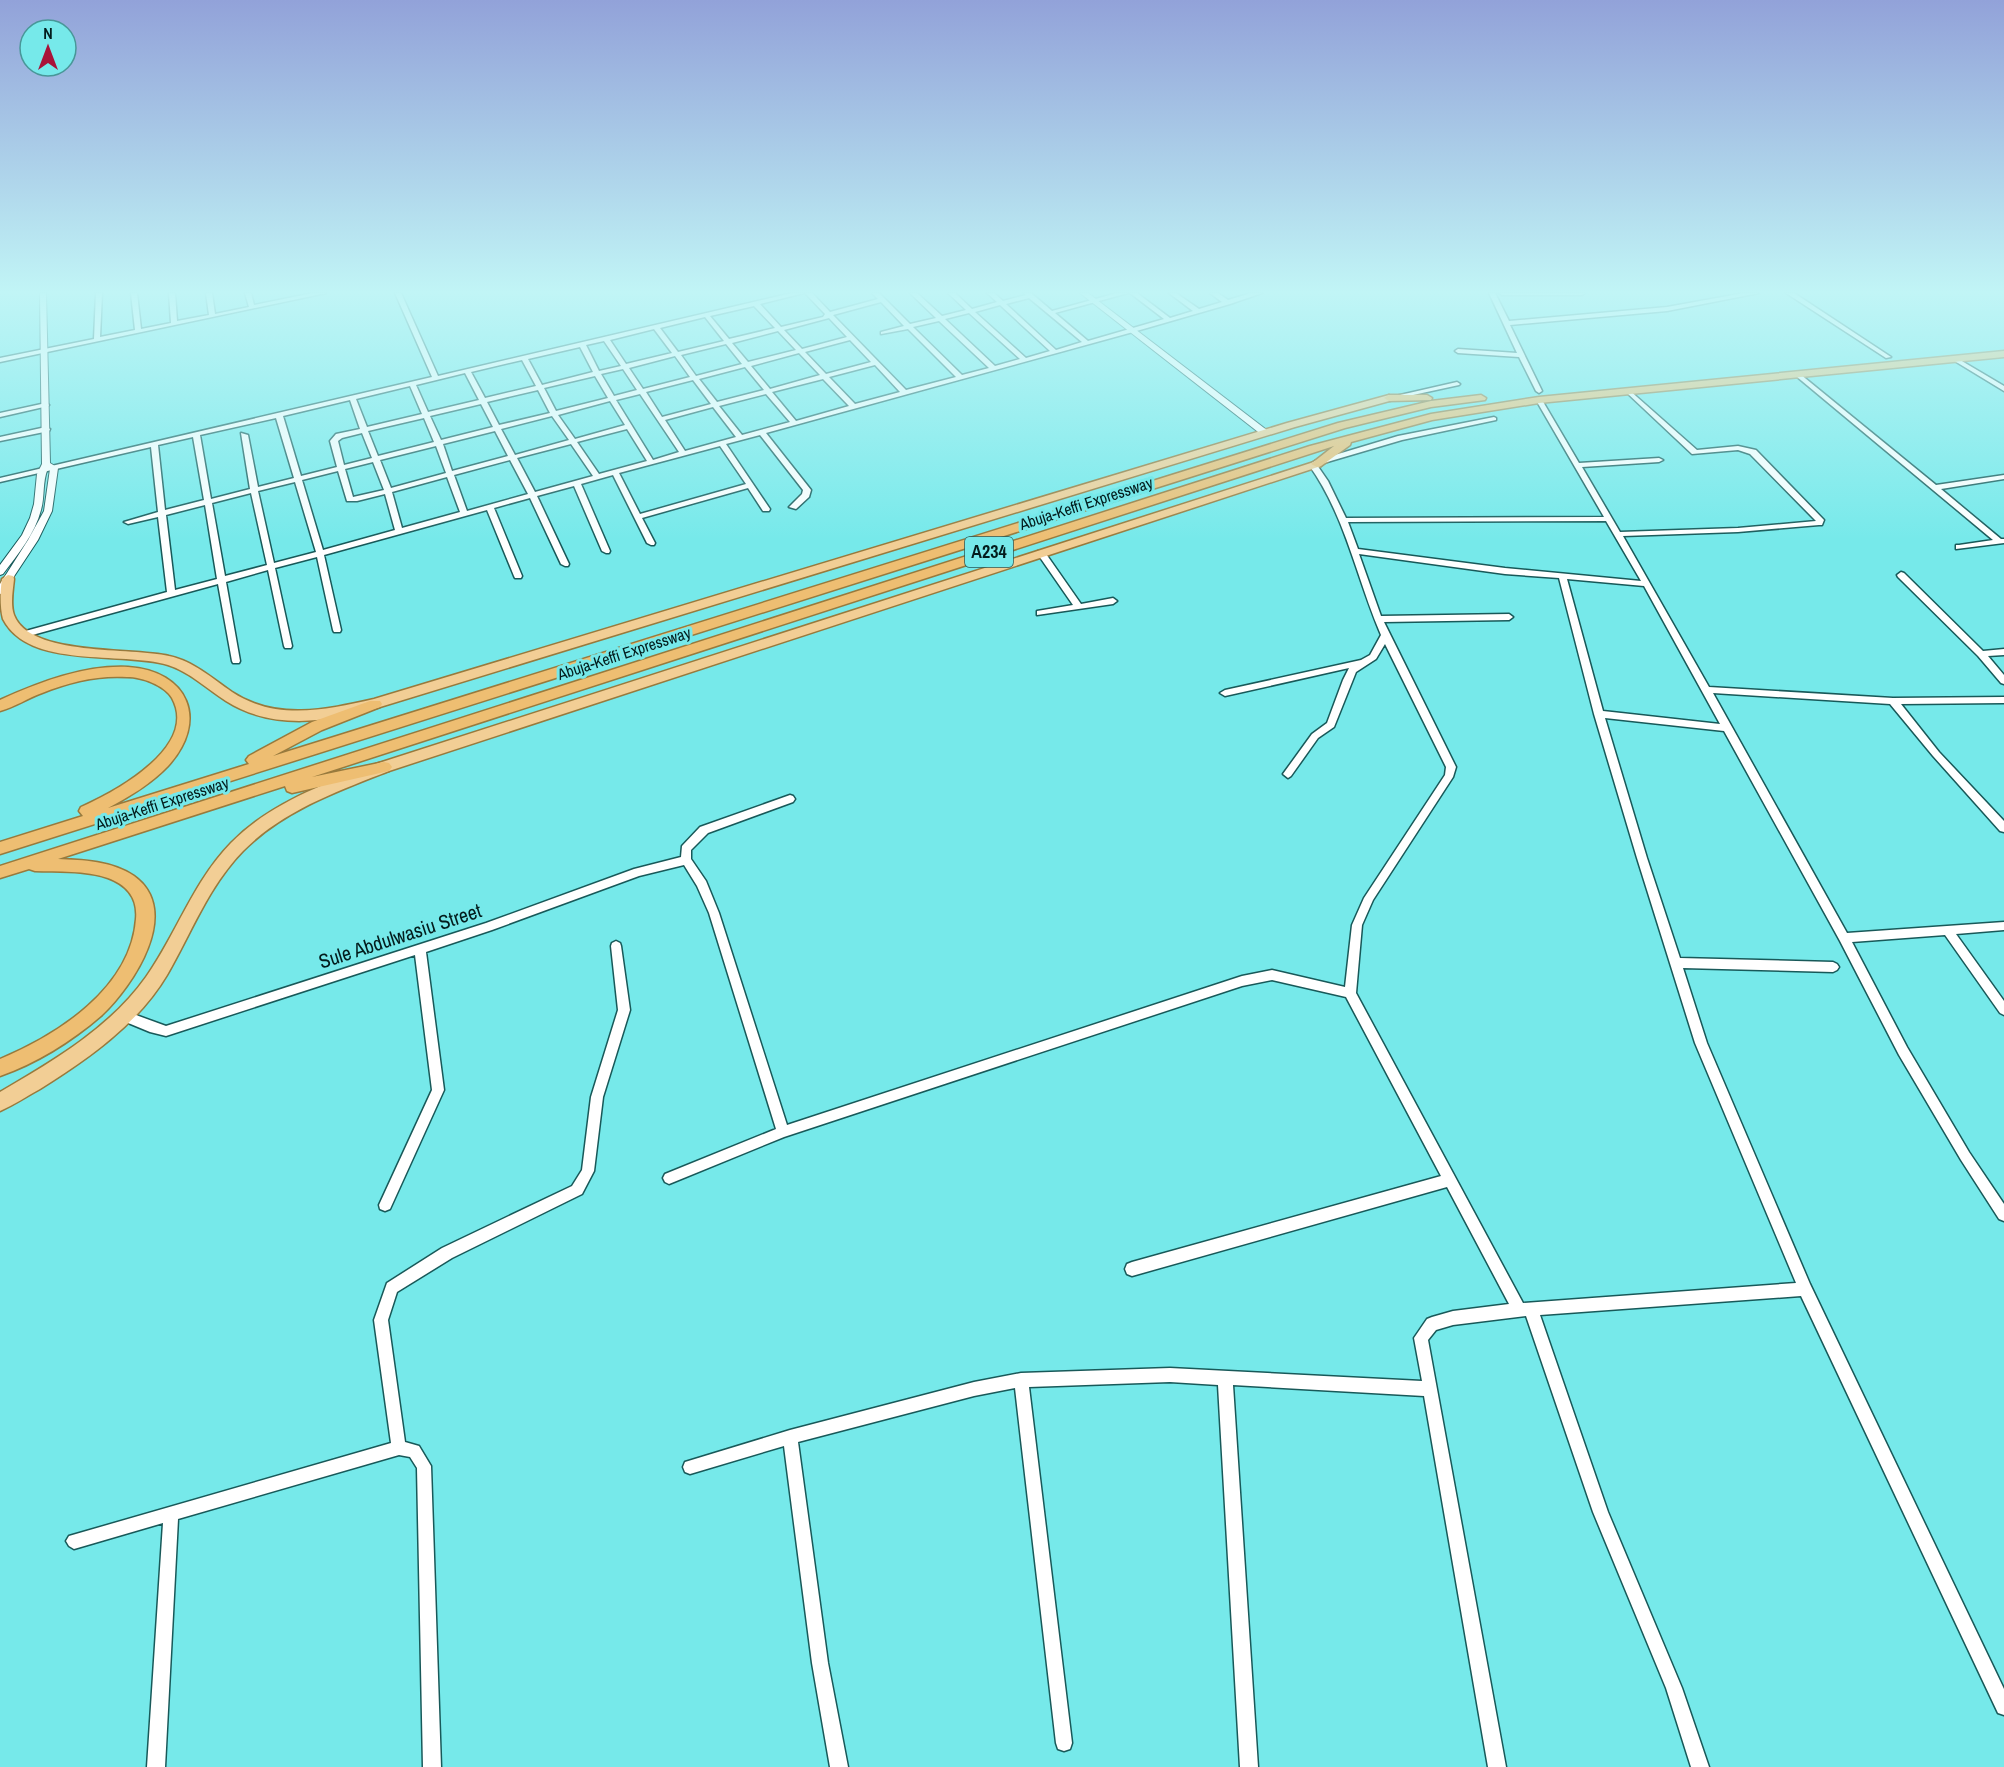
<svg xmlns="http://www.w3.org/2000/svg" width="2004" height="1767" viewBox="0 0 2004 1767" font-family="'Archivo Narrow',sans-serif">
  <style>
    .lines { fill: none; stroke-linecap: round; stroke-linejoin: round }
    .minor-casing { stroke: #185959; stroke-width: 3 }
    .tertiary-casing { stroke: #185959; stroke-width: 2 }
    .primary-casing { stroke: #987a3d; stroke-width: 3 }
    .trunk-casing { stroke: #987a3d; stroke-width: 3 }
    .minor { fill: #fff; fill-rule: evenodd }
    .tertiary { fill: #fff; fill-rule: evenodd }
    .primary { fill: #f2ce95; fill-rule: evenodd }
    .trunk { fill: #eebe72; fill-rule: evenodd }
    .labels { text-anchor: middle; stroke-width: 6; stroke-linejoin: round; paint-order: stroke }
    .far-street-label { font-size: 16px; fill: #031c1c; stroke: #76e9ea }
    .shield { fill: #76e9ea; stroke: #265a5a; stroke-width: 1.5 }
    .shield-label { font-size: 18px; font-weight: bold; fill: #031c1c }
    .street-label { font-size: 20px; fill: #031c1c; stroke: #76e9ea }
  </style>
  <rect width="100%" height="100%" fill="#76e9ea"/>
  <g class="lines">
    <g class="minor-casing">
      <path id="minor" d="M96,293H102L100,337L135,330L131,293H137L141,329L171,323L169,293H175L177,321L209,315L206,293H212L215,314L249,307L245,293H251L254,305L313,293H326L0,362V358L94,339Z
        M395,293H401L438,376L792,293H804L760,304L781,327L823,317L825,314L805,293H812L830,312L878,299L872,293H879L910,324L936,318L910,293H917L942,316L966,310L948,293H955L972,309L997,302L987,293H994L1003,301L1026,295L1024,293H1031L1052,311L1117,293H1128L1055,313L1088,341L1164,319L1130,293H1137L1170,318L1193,311L1169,293H1176L1199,309L1222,302L1210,293H1218L1228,300L1251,293H1262L1230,304L1133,332L766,433L811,490L809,497L796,509L789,507L802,494L803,490L760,435L726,444L770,509L769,511H763L748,488L642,518L655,543L654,545H651L647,543L613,475L581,484L610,551L609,553H606L602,551L574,486L537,496L569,564L568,566H565L561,564L530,498L494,508L522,576L521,578H515L514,576L487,510L324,555L341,630L340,632H334L333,630L317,557L275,568L292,646L291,648H285L284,646L268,570L226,582L240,661L239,663H233L232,661L218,584L25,637L22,636V632L167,592L158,517L128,524L124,522L158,512L151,447L0,482V478L432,377ZM1029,298L1082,342L1056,350L1006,304ZM881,302L904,326L881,332V334L908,329L956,377L906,390L833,315ZM1000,305L1050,351L1026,358L975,312ZM754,306L775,328L729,339L710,316ZM969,313L1020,359L995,366L945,319ZM705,317L724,341L678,352L660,328ZM829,318L847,337L802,349L784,330ZM939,321L989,368L962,375L913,327ZM654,329L672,353L626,364L610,340ZM778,331L796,350L748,362L732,343ZM850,340L871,362L826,374L805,352ZM604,341L621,366L599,371L586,345ZM726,344L742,364L696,376L681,355ZM580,347L593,372L542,385L528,359ZM799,353L820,375L770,389L751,366ZM675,356L690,377L643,389L629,368ZM522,360L536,386L485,398L471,372ZM875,365L900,392L855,404L829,377ZM745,367L764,390L717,402L699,379ZM623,369L637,390L614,396L601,374ZM465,373L479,400L428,412L416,385ZM595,376L608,398L556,411L544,388ZM823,379L849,406L796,421L772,392ZM693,380L711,404L662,417L646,392ZM410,386L422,414L367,427L356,399ZM538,390L550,413L499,425L487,402ZM640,394L679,452L653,460L616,400ZM766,394L790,422L742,435L719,406ZM350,400L360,429L336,434L330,441L337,467L301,476L283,416ZM610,401L625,425L575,439L558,415ZM481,404L493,427L441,440L430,416ZM713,407L736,437L685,451L665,420ZM552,416L569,440L515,455L501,429ZM276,418L294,478L258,487L248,435L241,433L250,489L211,499L200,435ZM424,418L434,442L378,456L368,431ZM627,429L647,461L599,474L577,442ZM495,431L508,456L452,471L443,444ZM362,433L372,458L344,465L338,441L342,438ZM193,437L204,500L165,510L158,445ZM571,444L593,476L535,492L517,458ZM436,446L446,473L391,488L380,460ZM720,446L746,484L640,514L619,473ZM510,460L528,494L467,511L454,475ZM373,462L384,490L353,497L345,469ZM338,471L347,501H357L385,494L395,530L323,550L302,480ZM447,477L460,512L402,528L392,492ZM295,482L316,552L274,563L258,491ZM251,493L267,565L225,576L212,503ZM205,505L217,579L175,590L166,515Z
        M1489,293H1495L1509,321L1667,307L1744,293H1759L1667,311L1510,325L1542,391L1539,393L1536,391L1519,357L1458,353L1455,351L1458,349L1517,353Z
        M1499,293H1585L1582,295H1502Z
        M1786,293H1794L1891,357L1886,358Z
        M1955,357L2004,386V391L1953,360V358Z
        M1796,374H1800L1936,485L2004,475V479L1941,489L2001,539H2004V543L1956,549V545H1959L1993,540L1796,376Z
        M1457,382L1460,384L1459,385L1390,400L1387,398Z
        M1628,389L1697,450L1738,446L1756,450L1824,520L1822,525H1819L1738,532L1623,536L1709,687L1893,698L2004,697V703L1901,704L1939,752L2004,821V832L2000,831L1933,756L1890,704L1713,693L1847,933L2004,922V930L1956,934L2004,1001V1015L2000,1013L1945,935L1852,942L1907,1047L1969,1152L2004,1204V1221L1999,1219L1961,1160L1899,1055L1840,941L1724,731L1605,718L1647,858L1680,958L1833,962L1837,964L1839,967L1837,970L1833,972L1683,968L1707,1043L1810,1284L2004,1689V1715L1998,1713L1801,1296L1540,1315L1608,1512L1682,1688L1709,1767H1691L1666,1688L1593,1512L1526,1316L1453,1325L1436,1330L1428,1340L1506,1767H1488L1424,1396L1233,1385L1258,1767H1240L1218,1385L1170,1382L1029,1387L1072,1743L1070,1749L1064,1751L1058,1749L1056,1743L1015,1388L974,1396L798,1442L828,1663L848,1767H830L812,1663L784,1446L690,1474L685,1472L683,1467L685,1462L790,1430L974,1382L1021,1373L1170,1368L1422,1381L1414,1338L1427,1319L1432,1317L1453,1311L1509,1304L1447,1187L1132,1276L1127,1274L1125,1269L1127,1264L1132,1262L1441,1176L1346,997L1272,980L1242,986L784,1137L669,1184L665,1182L663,1178L665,1174L776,1129L709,913L697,886L684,865L639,876L492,930L426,952L444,1090L390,1209L385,1211L380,1209L379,1205L432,1090L415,955L166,1036L150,1032L121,1020L119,1016L121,1012L125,1011L166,1026L486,923L634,869L681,857L682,846L700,827L790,795L793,796L795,799L793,802L708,833L691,850V859L706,881L719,913L787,1125L1242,976L1272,970L1345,987L1352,925L1364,898L1445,775L1446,767L1385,644L1376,659L1356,672L1334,727L1318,738L1291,776L1288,778L1283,774L1312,734L1327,723L1343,680L1349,668L1225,696L1220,693L1225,690L1361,660L1370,655L1381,635C1356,577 1346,517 1309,465L1315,461L1398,436L1494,417L1496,418V420L1402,440L1317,465L1328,481L1346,518L1604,517L1536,400L1539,398L1542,400L1579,463L1659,458L1663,460L1659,462L1582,467L1620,532L1738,528L1816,521L1750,454L1738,450L1692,454L1626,392L1625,391ZM1606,521L1641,581L1505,568L1358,549L1348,522ZM1359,554L1505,574L1559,578L1594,714L1637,858L1695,1043L1796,1283L1523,1303L1356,993L1362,925L1373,900L1453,777L1456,767L1384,622L1509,620L1513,617L1509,614L1381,616ZM1567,579L1644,586L1720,724L1603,711Z
        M46,403L49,405L48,406L0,417V413Z
        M46,427L50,429L49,431L0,441V437Z
        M1038,551H1044L1081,604L1113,598L1117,601L1113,604L1037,615V611L1073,605L1037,553Z
        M1901,572L1904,573L1983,651L2004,649V655L1988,656L2004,675V684L2001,683L1978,656L1898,577L1897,575Z
        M616,941L620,943L621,946L630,1010L603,1097L594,1171L582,1194L452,1258L397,1292L388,1320L405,1442L419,1446L431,1466L441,1767H423L417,1468L410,1457L399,1455L178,1519L165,1767H147L163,1523L74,1549L69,1546L66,1541L69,1536L391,1443L374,1320L387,1283L442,1248L572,1186L582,1170L591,1097L618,1010L611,946L612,943Z"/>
    </g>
    <g class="tertiary-casing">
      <path id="tertiary" d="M40,293H46L50,463L58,468L52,511L38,540L3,593L0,594V584L28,540L44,511L50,469L48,468C42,482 45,496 41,510C35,534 18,554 3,574L0,575V565L22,535L30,518L34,504L37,474L42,464Z
        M1080,293H1088L1268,431V435H1262Z"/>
    </g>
    <g class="primary-casing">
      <path id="primary" d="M1389,395L1394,398L1393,400L1295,427L380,707C330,722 273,731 226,701C207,689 190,672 168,665C122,651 29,670 3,619C0,608 0,591 2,579L8,575L13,576L14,579C13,590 10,604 14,615C30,657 132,647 169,656C193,661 212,678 232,692C276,721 325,710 374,699L1287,423Z
        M1317,461L1321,462V466L389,771C338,791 282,811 243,851C208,887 192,932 167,975C138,1024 88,1059 40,1089C27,1096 14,1105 0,1111V1092C53,1061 110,1028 146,977C177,933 193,882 231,843C271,802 327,783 379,763Z"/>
    </g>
    <g class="trunk-casing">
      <path id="trunk" d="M2004,351V357L1539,403L1432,420L1351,442L1350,445L1321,466L1317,467L1311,464L1334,446L312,777L384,762L389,763L392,767L389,771L292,793L287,791L285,786L58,859C83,860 112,861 134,876C183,911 133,986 102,1015C72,1041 37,1063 0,1076V1059C58,1035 131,988 136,919C138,898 127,885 108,878C85,870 58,872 35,871L29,869L0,878V866L1310,446L1431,414L1539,397Z
        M1427,395L1432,398L1431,400L1389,401L1384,398L1389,395Z
        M1481,395L1486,398L1485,400L1431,407L1345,428L0,854V842L83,816L79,811L81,807C115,792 199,747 172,698C164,685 142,677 127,677C98,675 69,682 42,693C28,698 15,707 0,711V700C40,682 84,665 128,667C189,671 209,721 168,766C151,784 129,797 108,808L249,764L246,760L249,756L312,722L370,701H380L382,704L380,707L322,730L273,756L1338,423L1431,401Z"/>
    </g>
    <use href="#minor" class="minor"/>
    <use href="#tertiary" class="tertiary"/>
    <use href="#primary" class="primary"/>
    <use href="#trunk" class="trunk"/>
  </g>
  <linearGradient id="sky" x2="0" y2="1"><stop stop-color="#92a2d9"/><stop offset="0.54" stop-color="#c1f5f6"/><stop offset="1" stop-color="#c1f5f6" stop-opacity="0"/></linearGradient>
  <rect width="2004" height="541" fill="url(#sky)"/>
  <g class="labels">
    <g class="far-street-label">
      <text transform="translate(1086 503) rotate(-18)" y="6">Abuja-Keffi Expressway</text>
      <text transform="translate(624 653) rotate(-18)" y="6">Abuja-Keffi Expressway</text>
      <text transform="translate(162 803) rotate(-18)" y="6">Abuja-Keffi Expressway</text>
    </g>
    <rect class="shield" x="965" y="537" width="48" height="30" rx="4.5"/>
    <g class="shield-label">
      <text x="989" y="558">A234</text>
    </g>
    <g class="street-label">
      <text transform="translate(400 936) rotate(-18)" y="7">Sule Abdulwasiu Street</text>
    </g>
  </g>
  <g transform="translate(48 48)"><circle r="28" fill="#76e9ea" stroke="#489798" stroke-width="1.5"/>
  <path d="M0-4.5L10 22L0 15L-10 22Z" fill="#a91238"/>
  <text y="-9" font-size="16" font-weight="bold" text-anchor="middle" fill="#031c1c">N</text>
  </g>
</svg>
